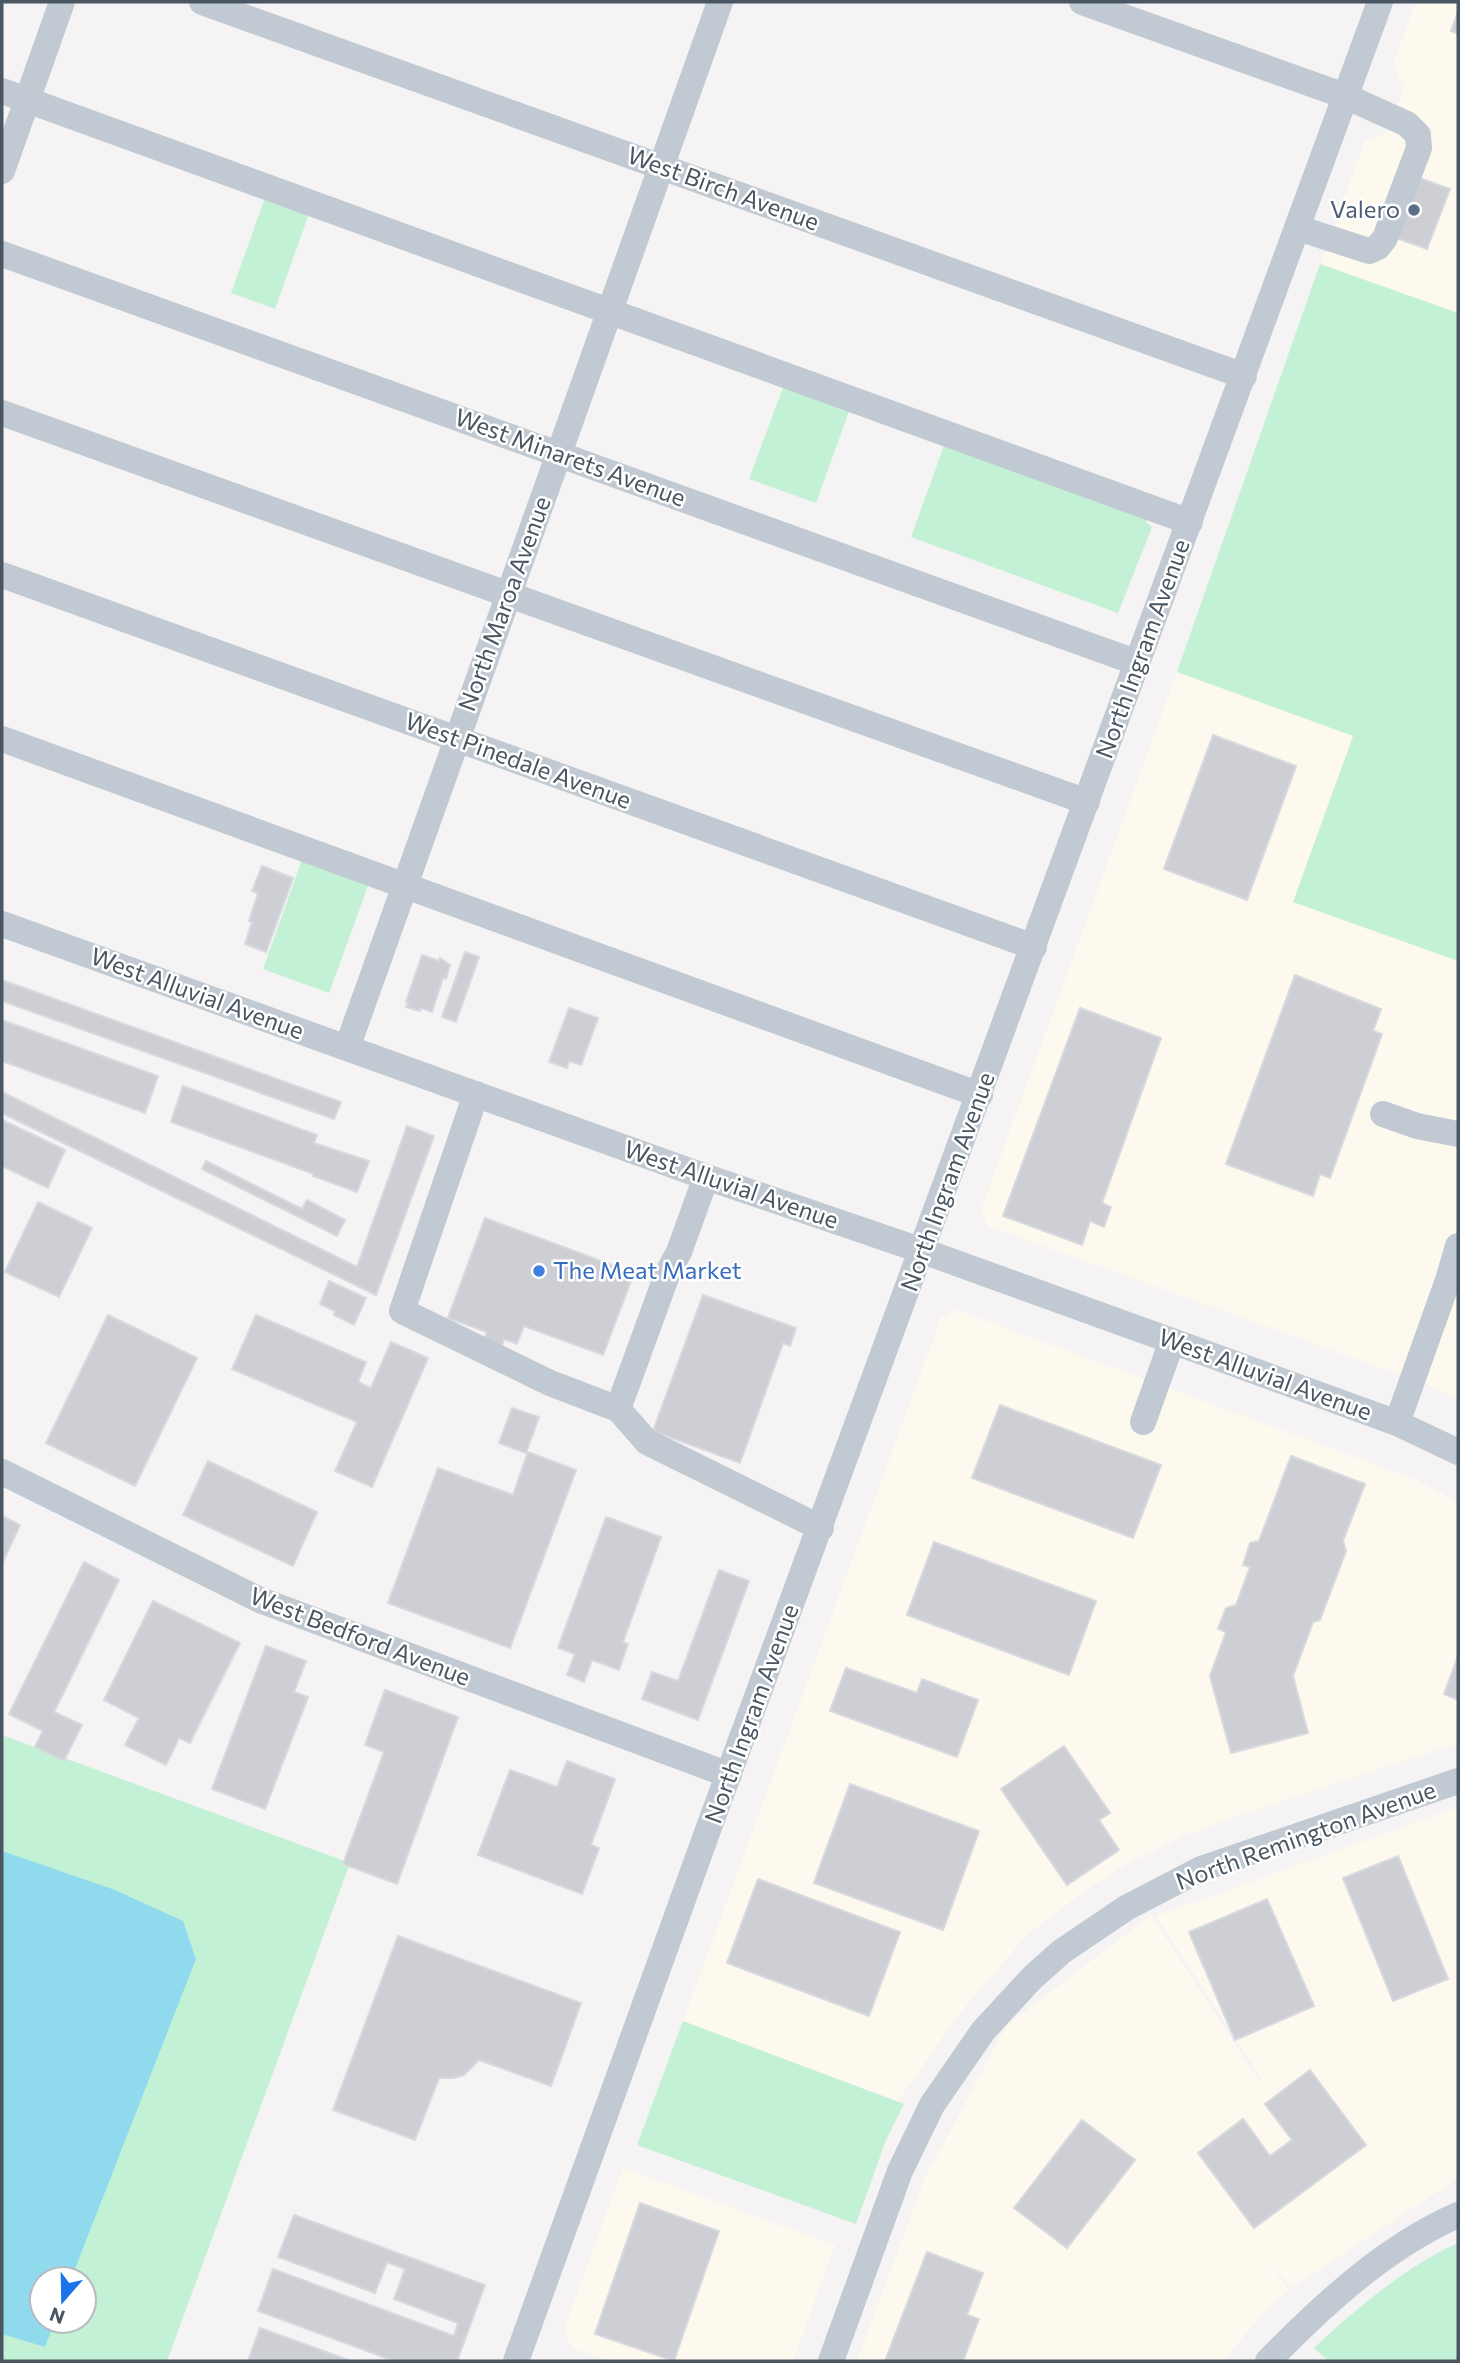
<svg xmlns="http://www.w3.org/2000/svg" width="1460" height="2363" viewBox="0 0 1460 2363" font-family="Commissioner,sans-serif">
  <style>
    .commercial { fill: #fdf9ef }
    .green { fill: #c3f1d5; fill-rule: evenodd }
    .water { fill: #90daee }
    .building { fill: #cdcfd5; stroke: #d7d9de; stroke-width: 2 }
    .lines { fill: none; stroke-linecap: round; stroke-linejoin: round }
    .minor { stroke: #c1cad2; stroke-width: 26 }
    .service-dot { fill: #5c6f8a; stroke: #fff; stroke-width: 2.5 }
    .shop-dot { fill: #3f7fe0; stroke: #fff; stroke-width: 2.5 }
    .labels { text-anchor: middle; stroke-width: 5; stroke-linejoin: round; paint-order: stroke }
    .street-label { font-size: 24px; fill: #4a5661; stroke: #fff }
    .service-label { font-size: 24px; fill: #4e5e75; stroke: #fff; text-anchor: end }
    .shop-label { font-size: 24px; fill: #366cbe; stroke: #fff; text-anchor: start }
  </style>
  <rect width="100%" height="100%" fill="#f5f3f3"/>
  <path class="commercial" d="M1416,2H1458V313L1320,264L1365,141L1388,132L1406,82L1400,80L1393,64Z
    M1177,672L1354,736L1293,902L1458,961V1399L1423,1383L988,1226L981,1210Z
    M957,1310L1417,1480L1458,1502V1743L1232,1818L1186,1835L1121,1867L1086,1890L1028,1934L959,2014L898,2101L683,2021L941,1318Z
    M1458,1807V2178L1292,2288L1256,2249L1289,2289L1259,2318L1223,2361H857L925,2178L1008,2023L1018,2032L1010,2023L1151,1915L1259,2081L1262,2079L1156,1916Z
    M623,2168L835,2245L793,2361H609L572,2348L564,2330Z"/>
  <path class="green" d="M266,195L310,211L275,309L231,293Z
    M1320,264L1458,313V961L1293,902L1353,736L1177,672Z
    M785,382L851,406L816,503L749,479Z
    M946,440L1149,513L1146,522L1152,527L1118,613L911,537Z
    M304,854L371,878L329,993L263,969Z
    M2,1735L350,1863L167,2361H2ZM42,2279H84V2321H42Z
    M683,2021L904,2104L886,2140L856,2224L637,2145Z
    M1458,2243V2361H1328L1314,2348C1357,2308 1405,2267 1458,2243Z"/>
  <path class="water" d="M2,1851L115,1890L183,1921L196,1959L71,2279H42V2321H55L45,2347L2,2334Z"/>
  <path class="building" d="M1458,12V34L1451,31Z
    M1401,171L1450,189L1427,249L1379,232Z
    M1213,735L1296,766L1247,900L1164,869Z
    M262,866L293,878L266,952L245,944L252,922L249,921L258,893L252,891Z
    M465,952L479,957L456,1022L442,1017Z
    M422,955L439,961L440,958L450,965L446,979L443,978L432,1012L421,1008L420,1011L406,1007L408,1003L406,1002Z
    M1295,975L1381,1009L1373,1031L1382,1034L1330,1178L1320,1174L1313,1196L1226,1164Z
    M2,980L341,1102L334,1119L2,1001Z
    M569,1008L598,1018L581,1065L569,1061L567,1068L549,1062Z
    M1080,1008L1161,1038L1102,1203L1111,1207L1104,1227L1090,1221L1082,1245L1003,1216Z
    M2,1020L158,1076L145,1113L2,1061Z
    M183,1086L317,1135L314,1143L369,1161L357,1192L313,1176L314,1174L171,1122Z
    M2,1092L357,1267L407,1126L434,1136L376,1295L2,1113Z
    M2,1120L65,1150L48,1188L2,1166Z
    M206,1161L302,1209L307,1200L345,1220L337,1236L202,1169Z
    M38,1202L92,1228L59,1297L5,1272Z
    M485,1218L634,1273L603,1355L524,1326L517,1344L504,1339L502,1346L484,1340L487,1332L448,1318Z
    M329,1281L366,1298L354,1325L334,1315L335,1311L320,1304Z
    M703,1295L796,1328L790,1346L783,1343L740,1463L653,1431Z
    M108,1315L197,1358L135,1486L46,1443Z
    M256,1315L366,1362L358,1382L371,1388L391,1342L428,1358L372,1487L335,1471L357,1422L232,1369Z
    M1000,1405L1161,1465L1133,1538L972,1478Z
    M512,1408L539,1417L526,1453L499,1443Z
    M528,1452L576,1470L510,1648L388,1603L438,1468L513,1495Z
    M1291,1456L1365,1484L1343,1541L1346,1551L1320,1620L1313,1622L1293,1676L1308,1733L1231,1753L1210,1676L1226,1632L1218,1629L1226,1608L1236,1605L1250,1567L1243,1565L1250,1543L1259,1541Z
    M208,1461L317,1512L293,1566L183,1515Z
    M2,1516L20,1525L2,1564Z
    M606,1517L661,1537L623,1642L628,1644L619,1670L592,1660L584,1682L567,1675L575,1654L558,1648Z
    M934,1542L1096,1601L1069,1675L907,1615Z
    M84,1562L119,1580L54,1712L82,1725L64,1761L35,1747L43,1731L9,1714Z
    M719,1570L749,1581L698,1720L642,1699L652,1672L678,1681Z
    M153,1601L240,1643L190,1743L179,1738L166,1765L125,1745L139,1718L104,1700Z
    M266,1646L306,1661L294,1692L308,1697L265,1809L212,1789Z
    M1458,1656V1700L1444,1694Z
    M846,1668L917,1693L922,1679L978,1700L957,1757L830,1711Z
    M385,1690L458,1717L397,1884L343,1864L384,1752L365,1745Z
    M1064,1746L1110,1813L1099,1820L1119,1850L1067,1885L1001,1789Z
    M567,1761L615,1779L591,1845L599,1848L582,1894L478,1855L510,1770L557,1787Z
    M850,1784L979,1831L943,1930L814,1883Z
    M1398,1856L1448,1979L1393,2001L1343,1878Z
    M758,1879L900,1932L869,2016L727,1963Z
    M1267,1899L1314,2006L1235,2040L1189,1932Z
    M398,1936L581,2003L551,2086L479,2060L464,2075L453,2078H439L415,2140L333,2110Z
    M1310,2070L1366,2145L1254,2228L1198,2153L1243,2119L1270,2156L1292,2140L1265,2104Z
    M1082,2120L1135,2160L1067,2248L1014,2208Z
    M640,2203L719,2231L674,2361L595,2334Z
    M294,2215L485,2285L457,2361H394L258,2311L273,2269L454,2336L458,2323L394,2299L405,2269L387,2262L375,2293L278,2257Z
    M927,2252L983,2273L967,2315L979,2319L963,2361H885Z
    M260,2328L351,2361H248Z"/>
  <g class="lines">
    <path class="minor" d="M202,2L1244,376
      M1082,2L1345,96L1407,124L1418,135L1419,148L1385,238L1378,247L1369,251L1298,228
      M2,91L1190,522
      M2,171L62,2
      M2,254L1138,663
      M2,413L1087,802
      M2,575L1034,947
      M2,739L980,1095
      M2,924L706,1177L923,1251L1172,1341L1397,1423L1458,1452
      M347,1048L720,2
      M476,1094L402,1311L550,1383L618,1409L647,1442L821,1528
      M1383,1114L1417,1126L1458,1134
      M618,1409L668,1272L679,1252L706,1177
      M1143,1422L1172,1341
      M1397,1423L1448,1280L1458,1246
      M2,1472L260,1600L729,1775
      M516,2361L708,1830L1380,2
      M831,2361L900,2171L932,2105L983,2031L1032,1978L1061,1952L1126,1908L1201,1869L1458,1781
      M1268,2361C1323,2305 1385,2247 1458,2215"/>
  </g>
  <circle class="service-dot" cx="1414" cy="210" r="7"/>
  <circle class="shop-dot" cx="539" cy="1271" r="7"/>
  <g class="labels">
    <g class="street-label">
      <text transform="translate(723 189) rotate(20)" y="8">West Birch Avenue</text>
      <text transform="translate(570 458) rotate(20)" y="8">West Minarets Avenue</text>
      <text transform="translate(505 604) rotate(-70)" y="8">North Maroa Avenue</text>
      <text transform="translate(1143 649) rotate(-70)" y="8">North Ingram Avenue</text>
      <text transform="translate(518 761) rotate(20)" y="8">West Pinedale Avenue</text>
      <text transform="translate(197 994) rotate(20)" y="8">West Alluvial Avenue</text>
      <text transform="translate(948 1182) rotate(-70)" y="8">North Ingram Avenue</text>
      <text transform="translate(731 1185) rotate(19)" y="8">West Alluvial Avenue</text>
      <text transform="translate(1265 1375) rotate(20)" y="8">West Alluvial Avenue</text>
      <text transform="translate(360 1637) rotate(21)" y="8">West Bedford Avenue</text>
      <text transform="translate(752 1714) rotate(-70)" y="8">North Ingram Avenue</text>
      <text transform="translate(1306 1836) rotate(-20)" y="8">North Remington Avenue</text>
    </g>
    <g class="service-label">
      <text x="1400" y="218">Valero</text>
    </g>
    <g class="shop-label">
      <text x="553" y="1279">The Meat Market</text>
    </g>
  </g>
  <rect width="1460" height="2363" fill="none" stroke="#4a5661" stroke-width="7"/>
  <g transform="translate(63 2300) rotate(200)"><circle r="33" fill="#ffffff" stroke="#b7bbc0" stroke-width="2"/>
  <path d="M0-5L12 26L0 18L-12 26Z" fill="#1a73e8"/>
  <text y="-10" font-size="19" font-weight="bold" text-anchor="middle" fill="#4a5661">N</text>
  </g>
</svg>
